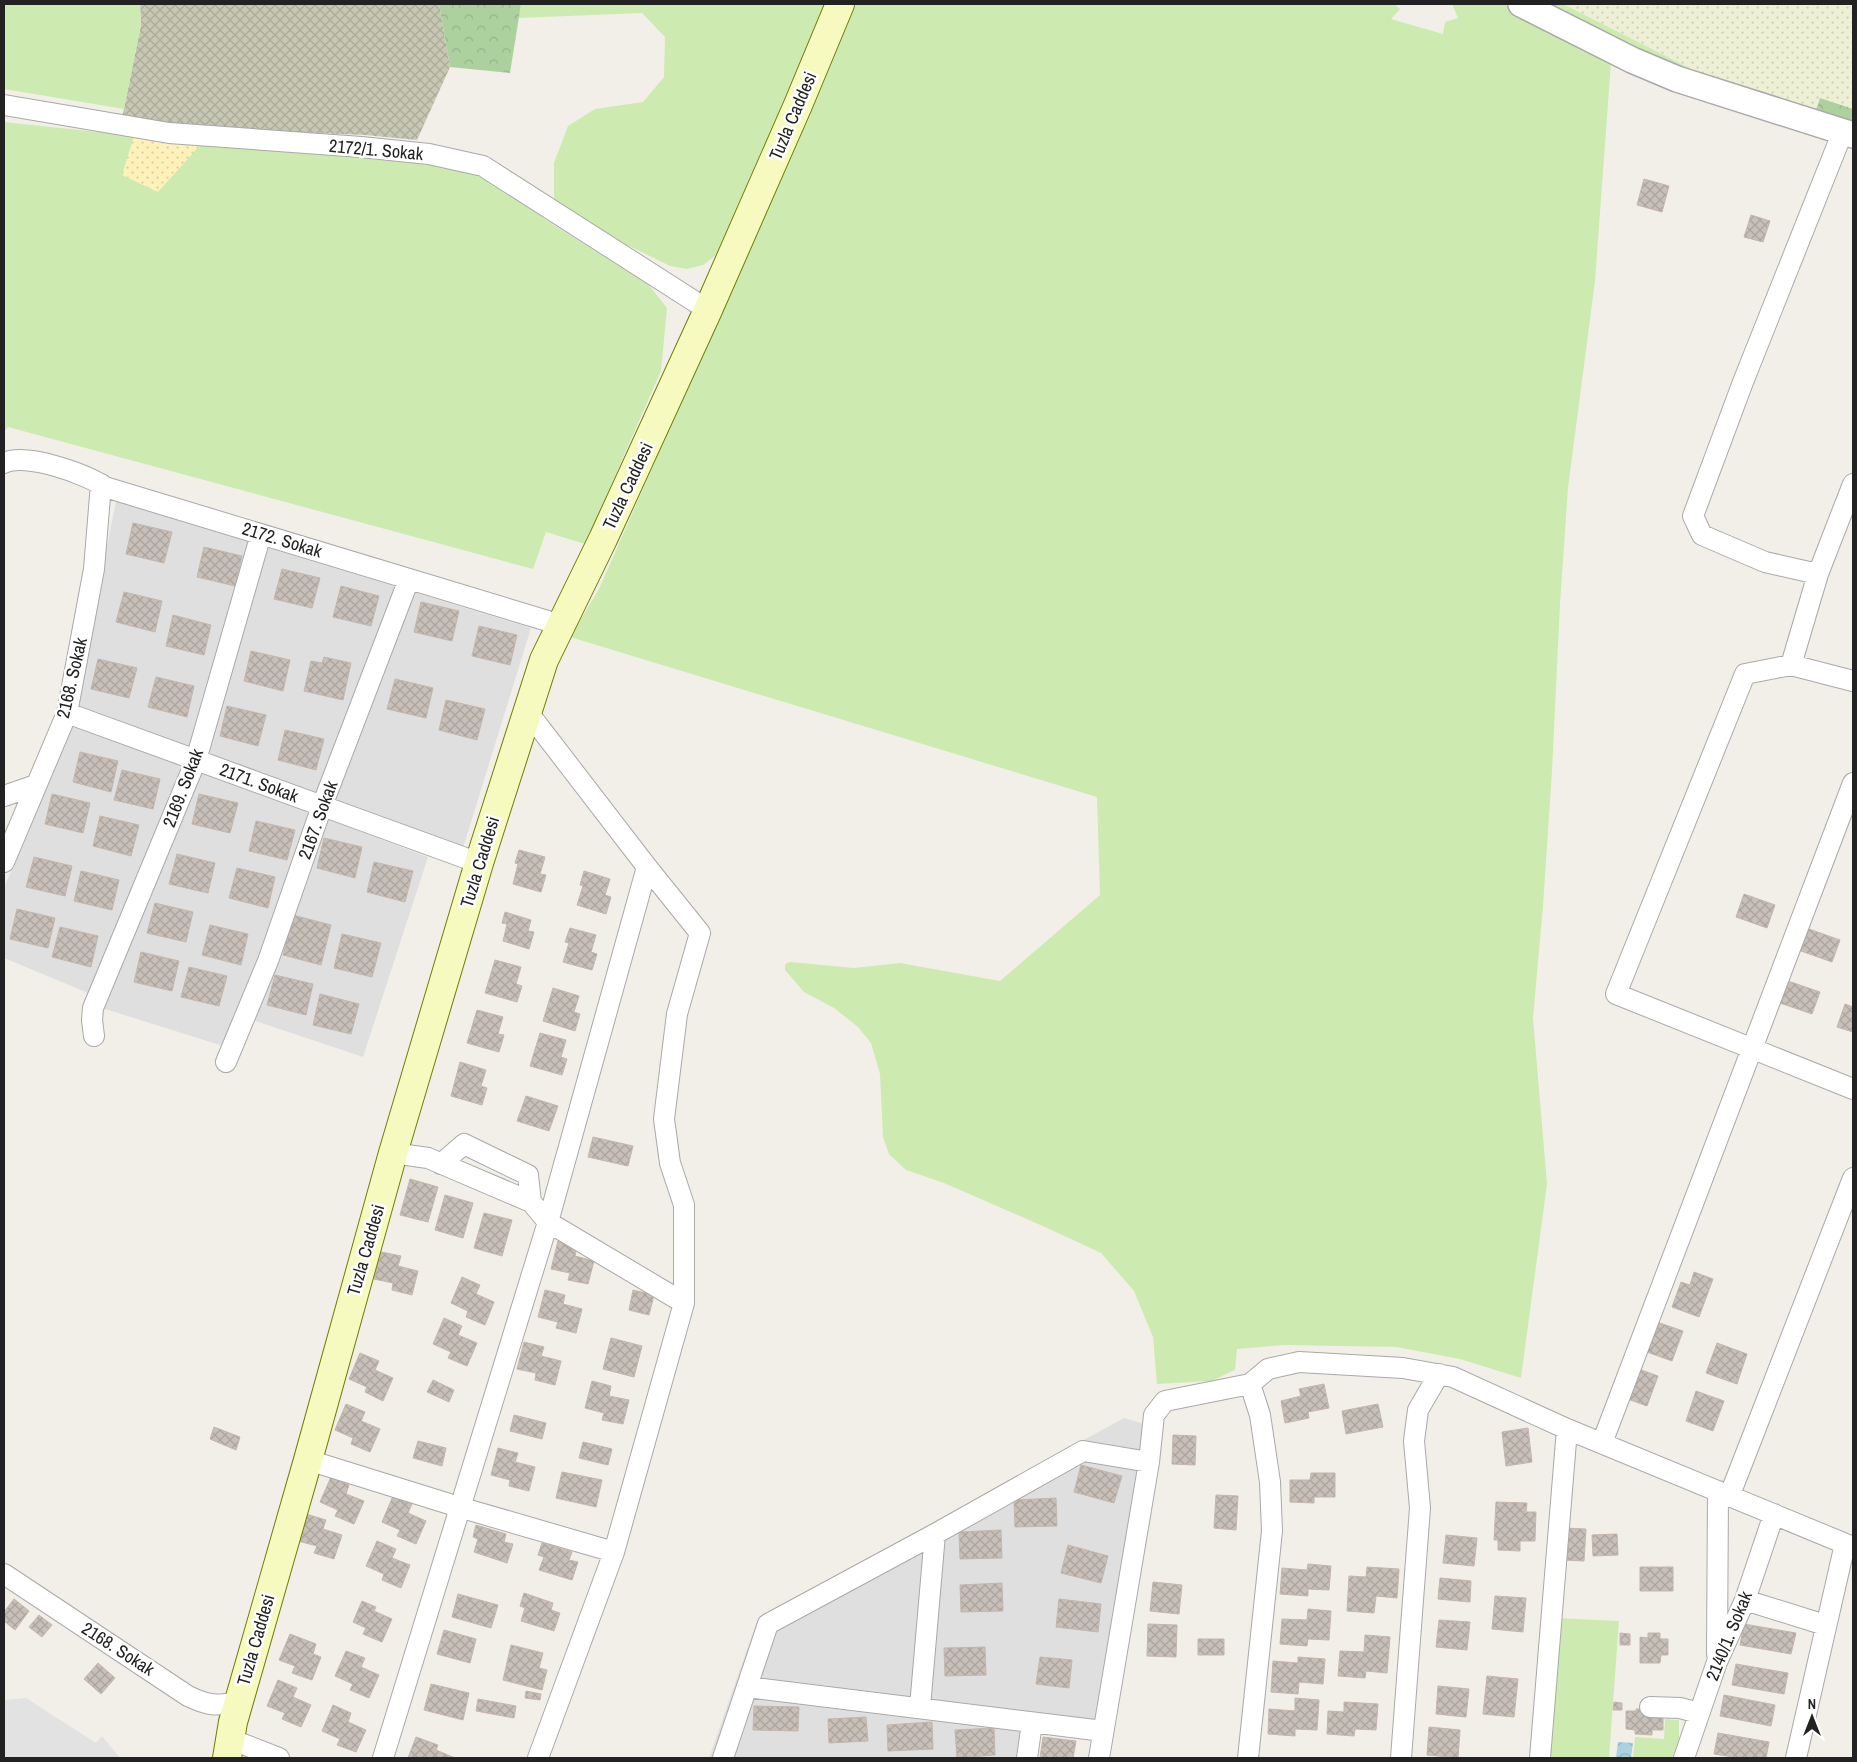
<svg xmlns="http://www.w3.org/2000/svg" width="1857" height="1762" viewBox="0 0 1857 1762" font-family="'Archivo Narrow',sans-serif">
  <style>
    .residential { fill: #e0dfdf }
    .construction { fill: url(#construction-cross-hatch) }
    .farmland { fill: url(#farmland-dots) }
    .grass { fill: #cdebb0 }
    .forest { fill: url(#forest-crowns) }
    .sand { fill: url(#sand-dots) }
    .parking { fill: #e2e2e2 }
    .water { fill: url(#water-waves) }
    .building { fill: url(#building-cross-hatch); stroke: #c4b6ab }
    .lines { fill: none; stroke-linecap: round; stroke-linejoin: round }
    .minor-casing { stroke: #a9a9a9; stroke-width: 22 }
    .tertiary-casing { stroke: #a9a9a9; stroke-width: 28 }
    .secondary-casing { stroke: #707d05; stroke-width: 30 }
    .minor { stroke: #fff; stroke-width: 20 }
    .tertiary { stroke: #fff; stroke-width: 25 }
    .secondary { stroke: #f7fabf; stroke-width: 28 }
    .labels { text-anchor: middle; stroke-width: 5; stroke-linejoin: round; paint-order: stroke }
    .street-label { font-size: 18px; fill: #222; stroke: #fff }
  </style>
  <defs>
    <pattern id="construction-cross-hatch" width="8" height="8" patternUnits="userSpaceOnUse" patternTransform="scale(1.25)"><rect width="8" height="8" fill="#c7c7b4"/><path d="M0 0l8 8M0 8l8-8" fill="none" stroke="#abab9a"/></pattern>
    <pattern id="farmland-dots" width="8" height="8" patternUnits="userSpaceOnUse" patternTransform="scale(1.25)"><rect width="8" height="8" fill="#eef0d5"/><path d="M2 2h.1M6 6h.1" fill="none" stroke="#ccceb7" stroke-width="1.8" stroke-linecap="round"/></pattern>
    <pattern id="forest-crowns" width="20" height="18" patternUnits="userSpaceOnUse" patternTransform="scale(1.25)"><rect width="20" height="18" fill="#add19e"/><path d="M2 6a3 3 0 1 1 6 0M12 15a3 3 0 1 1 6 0" fill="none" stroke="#95b388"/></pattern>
    <pattern id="sand-dots" width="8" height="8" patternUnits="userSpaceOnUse" patternTransform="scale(1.25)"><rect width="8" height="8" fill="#fff1ba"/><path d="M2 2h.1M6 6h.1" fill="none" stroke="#dacea0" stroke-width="1.8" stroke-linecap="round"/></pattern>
    <pattern id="water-waves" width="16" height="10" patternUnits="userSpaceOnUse" patternTransform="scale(1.25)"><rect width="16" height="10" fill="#aad3df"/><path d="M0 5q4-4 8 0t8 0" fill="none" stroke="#92b5bf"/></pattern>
    <pattern id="building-cross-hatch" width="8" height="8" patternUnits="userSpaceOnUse" patternTransform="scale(1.25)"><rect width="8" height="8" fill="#c7bfb8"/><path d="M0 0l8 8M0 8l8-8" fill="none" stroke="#aba49e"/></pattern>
  </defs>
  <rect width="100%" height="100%" fill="#f2efe9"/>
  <path class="residential" d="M116,501L531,628L463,848L78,708L91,627Z
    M73,724L428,857L363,1057L235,1014L223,1046L102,1008L105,1000L4,958V888Z
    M1124,1418L1141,1423L1148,1431L1108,1740L1039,1733L1035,1758H709L758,1618Z"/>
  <path class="construction" d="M140,4H439L450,67L417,140L365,135L221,129L122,118L141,25Z"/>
  <path class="farmland" d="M1563,4H1853V109L1821,98L1815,114L1717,82Z"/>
  <path class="grass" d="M4,4H140L141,25L124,109L4,89Z
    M521,4H830L809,57L715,256L703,265L687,269L670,266L623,243L554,204V163L568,126L595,109L643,102L664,77L665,37L642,13L518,18Z
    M856,4H1395L1400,9L1391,19L1443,34L1445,22L1458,18L1452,4H1503L1611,62L1595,281L1568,488L1560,604L1552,771L1543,906L1533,1018L1547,1184L1521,1378L1460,1359L1396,1347L1284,1345L1237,1349L1235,1370L1211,1381L1157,1384L1153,1337L1134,1291L1101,1253L1045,1227L944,1183L906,1170L889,1154L883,1137L880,1074L871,1043L858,1027L834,1008L804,992L785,970V964L790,962L854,968L900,963L1000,981L1100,895L1097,797L570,637L599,589Z
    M1546,4H1563L1717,82L1680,74Z
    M4,122L202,143L363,152L452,168L489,180L546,220L649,285L667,308L661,371L585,544L546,532L533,569L8,427L4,432Z
    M1557,1618L1619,1621L1609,1758H1549C1550,1746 1554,1735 1554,1723C1555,1704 1550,1686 1558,1668Z
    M1665,1719L1679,1720V1739L1672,1758H1633L1635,1737L1664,1739Z"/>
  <path class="forest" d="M439,4H521L510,73L450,67Z
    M1820,98L1853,109V126L1815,114Z"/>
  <path class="sand" d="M134,136L202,143L158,192L122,175Z"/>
  <path class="parking" d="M26,1698L96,1743L102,1736L120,1758H4V1700Z"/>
  <path class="water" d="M1618,1742L1633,1743L1631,1758H1616Z"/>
  <path class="building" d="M1644,179L1669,186L1662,212L1637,205Z
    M1751,215L1770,221L1763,242L1744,237Z
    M133,523L172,532L164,563L126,554Z
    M204,547L242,556L235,586L197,577Z
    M282,569L320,578L312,608L274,599Z
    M341,586L379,596L371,626L333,617Z
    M124,592L162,601L155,632L116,622Z
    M421,602L459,611L452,641L414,632Z
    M173,615L211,625L204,655L166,646Z
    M479,626L517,635L510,665L472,656Z
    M251,651L290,660L283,691L244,681Z
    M324,657L351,663L343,700L304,691L311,661L322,663Z
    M98,659L137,668L129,698L91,689Z
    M156,677L194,686L187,717L148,707Z
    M395,679L433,688L426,718L387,709Z
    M446,700L485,709L477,740L439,730Z
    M227,706L266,715L258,746L220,736Z
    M285,730L324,739L316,770L278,760Z
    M80,752L118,761L111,792L73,782Z
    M122,770L160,779L153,809L114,800Z
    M52,794L90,803L83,833L45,824Z
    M199,794L238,803L230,833L192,824Z
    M100,816L139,825L131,856L93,846Z
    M256,821L295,830L287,860L249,851Z
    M324,838L362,847L355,878L317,868Z
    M519,850L545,857L540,874L546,875L541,892L513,884L518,864L515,863Z
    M177,854L215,863L208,893L169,884Z
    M34,857L72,866L65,896L26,887Z
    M374,862L413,871L405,902L367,892Z
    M237,868L275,877L268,908L229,898Z
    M81,871L119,880L112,910L74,901Z
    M584,871L610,879L605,895L611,897L606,914L577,905L583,886L580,885Z
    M1744,894L1775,905L1767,928L1736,917Z
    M155,903L193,912L186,942L147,933Z
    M17,909L55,918L48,948L10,939Z
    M505,912L531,920L528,931L534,932L529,949L503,941L507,924L502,923Z
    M293,915L331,925L321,965L283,955Z
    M210,925L248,934L241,965L202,955Z
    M60,927L98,936L91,967L52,957Z
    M570,928L596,935L591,952L597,954L592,970L563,962L569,943L565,942Z
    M1809,929L1840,940L1832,962L1801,951Z
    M342,934L381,943L372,977L334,968Z
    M141,952L179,961L172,991L134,982Z
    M495,960L521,967L516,984L522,986L517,1002L485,993Z
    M189,967L227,976L219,1006L181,997Z
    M275,975L313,984L306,1015L267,1005Z
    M1788,981L1820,992L1812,1014L1780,1003Z
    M553,988L579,996L574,1012L580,1014L575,1031L543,1021Z
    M320,994L359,1004L351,1034L313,1025Z
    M1845,1004L1853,1007V1032L1837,1027Z
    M477,1010L503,1017L498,1034L504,1035L499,1052L467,1043Z
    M540,1033L566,1040L561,1057L567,1059L562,1075L530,1066Z
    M460,1062L486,1070L481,1086L487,1088L482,1105L451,1096Z
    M526,1096L558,1106L549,1131L517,1121Z
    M593,1137L633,1146L628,1166L588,1157Z
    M410,1179L438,1187L428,1222L400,1215Z
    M445,1195L473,1203L463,1238L435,1230Z
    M484,1213L512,1220L502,1256L474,1248Z
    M558,1241L577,1246L575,1256L594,1261L588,1284L568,1280L570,1273L551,1269Z
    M381,1252L401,1256L398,1266L418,1271L412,1295L392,1290L393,1283L374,1279Z
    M1694,1272L1713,1279L1699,1317L1672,1307L1681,1282L1690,1285Z
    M462,1277L480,1285L476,1294L494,1302L485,1325L466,1317L468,1311L451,1303Z
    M545,1290L565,1295L563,1304L582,1309L576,1333L556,1328L558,1322L538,1317Z
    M633,1290L654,1295L649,1315L629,1310Z
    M444,1318L462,1326L458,1335L477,1343L467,1366L448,1358L451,1352L433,1344Z
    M1654,1321L1683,1331L1672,1361L1644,1351Z
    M611,1338L642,1346L634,1377L603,1369Z
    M524,1342L544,1347L541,1356L561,1361L555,1385L535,1380L536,1373L517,1369Z
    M1717,1343L1747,1354L1737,1384L1706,1373Z
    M360,1353L379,1361L375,1370L393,1378L383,1401L365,1392L367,1387L349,1379Z
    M1636,1368L1658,1376L1647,1406L1625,1398Z
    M433,1380L454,1390L449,1402L427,1392Z
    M592,1381L611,1386L609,1396L629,1400L623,1424L602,1420L604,1413L585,1408Z
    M1324,1384L1329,1408L1308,1412L1309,1418L1285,1423L1281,1401L1301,1396L1299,1389Z
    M1696,1391L1724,1401L1713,1431L1686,1421Z
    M346,1404L365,1412L361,1421L380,1429L370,1452L351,1444L353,1438L335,1430Z
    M1378,1404L1383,1427L1346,1434L1342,1411Z
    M514,1415L546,1423L542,1439L510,1431Z
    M214,1427L240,1437L236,1450L210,1439Z
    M1528,1428L1532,1462L1506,1466L1502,1432Z
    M1173,1435L1196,1436L1195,1465L1172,1464Z
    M418,1441L446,1448L442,1466L413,1458Z
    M583,1442L612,1449L608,1465L579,1458Z
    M498,1448L518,1453L515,1462L535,1467L529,1491L509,1486L510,1480L491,1475Z
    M1081,1465L1122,1476L1114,1503L1074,1492Z
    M562,1472L602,1480L596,1507L556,1498Z
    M1311,1473H1335V1497H1314V1503L1290,1502V1480H1310Z
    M331,1477L349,1485L346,1494L364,1501L354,1524L335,1516L338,1510L320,1502Z
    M1216,1495L1238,1496L1236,1530L1214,1528Z
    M393,1496L412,1504L408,1513L426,1521L416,1544L397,1536L400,1530L382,1522Z
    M1056,1498L1057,1526L1015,1527L1014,1500Z
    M1496,1502L1527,1503L1526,1512H1536L1535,1541H1520V1551L1498,1550V1540H1494Z
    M306,1514L326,1520L323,1529L342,1535L334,1559L314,1553L317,1546L298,1541Z
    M476,1525L506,1534L504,1542L513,1544L507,1563L474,1552L478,1539L473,1537Z
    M1564,1528L1586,1529L1584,1561L1563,1560Z
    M1001,1530L1002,1558L960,1559L959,1532Z
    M1617,1534L1618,1555L1593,1556L1592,1535Z
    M1446,1535L1477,1538L1474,1566L1443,1563Z
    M377,1541L396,1549L392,1558L410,1565L401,1588L382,1580L384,1574L366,1566Z
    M542,1543L572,1552L569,1560L578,1562L572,1580L539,1570L544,1557L538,1555Z
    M1068,1545L1108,1556L1101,1583L1061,1573Z
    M1308,1564L1331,1566L1329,1590L1308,1589V1596L1280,1594L1282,1568L1307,1570Z
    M1367,1567L1399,1569L1397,1598L1376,1596L1374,1613L1347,1611L1349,1576L1366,1577Z
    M1640,1567H1673V1591H1640Z
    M1440,1578L1471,1581L1470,1602L1438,1599Z
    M1153,1582L1182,1585L1179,1614L1150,1611Z
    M1002,1583L1003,1611L961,1612L960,1585Z
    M524,1593L553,1603L551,1610L560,1613L554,1631L521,1621L525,1608L520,1606Z
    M458,1594L498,1605L491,1628L452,1617Z
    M1495,1596L1526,1598L1523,1632L1492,1629Z
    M14,1599L29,1611L15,1630L4,1621V1612Z
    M1059,1599L1101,1604L1098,1632L1056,1627Z
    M362,1601L376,1607L374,1611L392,1619L382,1642L363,1634L366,1628L353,1622Z
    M1308,1609L1331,1611L1329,1640L1308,1639L1307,1646L1280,1644L1282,1619L1307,1620Z
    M39,1615L52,1625L42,1637L29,1627Z
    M1439,1620L1470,1622L1467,1650L1436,1647Z
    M1148,1624L1177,1625L1176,1657L1147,1656Z
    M1744,1624L1796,1633L1791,1654L1740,1645Z
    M444,1630L476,1639L470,1663L437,1654Z
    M1620,1633L1630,1634V1645H1620Z
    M1648,1633H1660V1639H1668V1655H1661L1660,1663H1640V1637L1648,1638Z
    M290,1634L316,1644L313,1654L321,1657L312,1680L292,1673L295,1666L279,1660Z
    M1365,1635L1390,1637L1387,1673L1366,1671L1365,1678L1338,1676L1340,1651L1364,1652Z
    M1198,1639H1224V1655H1198Z
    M511,1645L543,1653L539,1668L547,1670L542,1690L503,1680Z
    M985,1647L986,1675L945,1676L944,1648Z
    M346,1651L365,1658L361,1667L379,1675L369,1698L350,1690L353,1684L335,1676Z
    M1040,1657L1072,1660L1069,1688L1036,1684Z
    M1298,1657L1325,1659L1323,1684L1299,1682L1298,1694L1271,1692L1273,1661L1298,1663Z
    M98,1663L115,1678L101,1694L84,1679Z
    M1736,1664L1788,1673L1784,1694L1732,1685Z
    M1487,1676L1518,1679L1514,1717L1483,1714Z
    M278,1680L297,1688L293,1697L311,1705L301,1727L282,1719L285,1713L267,1706Z
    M431,1684L469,1693L463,1720L424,1710Z
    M1438,1686L1469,1689L1466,1717L1436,1714Z
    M526,1691L541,1694L540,1700L525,1698Z
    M1724,1695L1775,1705L1771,1726L1720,1716Z
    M1295,1698L1319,1700L1317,1730L1295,1729V1736L1268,1734L1269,1709L1295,1711Z
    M478,1699L516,1706L514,1718L476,1711Z
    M1344,1702L1378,1704L1376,1730L1355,1729L1354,1736L1327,1734L1328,1711L1344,1712Z
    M1614,1702L1622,1703V1710H1613Z
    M333,1705L351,1713L348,1722L366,1730L356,1752L337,1745L340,1739L322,1731Z
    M754,1706L799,1707L798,1731L753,1730Z
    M1636,1709H1652L1663,1712V1730H1652V1735L1635,1734V1730L1626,1729V1711H1636Z
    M866,1717L868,1741L829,1743L828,1719Z
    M932,1722L933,1749L888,1751L887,1725Z
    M1429,1727L1460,1730L1458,1758L1427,1755Z
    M994,1728L995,1755L957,1758L955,1730Z
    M1718,1733L1769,1742L1766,1758H1739L1714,1754Z
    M416,1737L438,1745L436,1750L455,1758H408Z
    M1043,1737L1076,1741L1073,1758H1040Z"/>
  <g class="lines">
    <g class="minor-casing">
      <path id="minor" d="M4,105L169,133L361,147L429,154L483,166L708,310
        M4,463C25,452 86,474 105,487L561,625
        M1818,574L1765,562L1702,535L1693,516L1743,382L1843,131
        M1791,665L1818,574L1853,484
        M1853,681L1791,665L1745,674L1616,994L1853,1089
        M527,711L647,867L700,933L677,1014L664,1119L670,1163L684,1205V1303L614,1552L538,1758
        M67,713L479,863
        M4,796L36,785
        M4,862L67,713L94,569L101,484
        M94,1036L92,1020L93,1008L196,760L261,534
        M226,1062L268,961L322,806L409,579
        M393,1153L428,1158L531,1202L548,1222L684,1303
        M441,1164L464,1144L528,1175L531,1202
        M1602,1443L1853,783
        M308,1460L459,1507L614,1552
        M1149,1462L1154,1415L1165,1401L1250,1384
        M1729,1497L1853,1178
        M4,1574L188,1696C209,1706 215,1706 238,1702
        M1745,1600L1825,1625
        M1717,1654L1718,1491
        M747,1687L1103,1731
        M920,1707L935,1534
        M1650,1707L1680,1708L1699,1713
        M230,1739L279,1758
        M383,1758L548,1222L647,867
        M723,1758L768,1624L935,1534L1083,1451L1149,1462L1099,1758
        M1027,1758L1032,1723
        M1248,1758L1272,1531L1270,1482L1260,1415L1250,1384L1268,1369L1299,1362L1403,1368L1453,1377L1567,1429L1853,1547
        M1401,1758L1420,1508L1414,1441L1418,1410L1439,1374
        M1540,1758L1567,1429
        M1684,1758L1717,1662L1745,1600L1774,1514
        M1796,1758L1845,1544"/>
    </g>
    <g class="tertiary-casing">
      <path id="tertiary" d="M1521,4L1632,60L1677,79L1853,135"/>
    </g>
    <g class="secondary-casing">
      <path id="secondary" d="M227,1758L233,1722L308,1460L393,1153L479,863L544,660L603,539L708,310L798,105L840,4"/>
    </g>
    <use href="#minor" class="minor"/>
    <use href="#tertiary" class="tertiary"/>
    <use href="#secondary" class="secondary"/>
  </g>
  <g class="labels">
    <g class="street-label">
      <text transform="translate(793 116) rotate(-67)" y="6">Tuzla Caddesi</text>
      <text transform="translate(376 150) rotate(5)" y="6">2172/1. Sokak</text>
      <text transform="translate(628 486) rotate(-65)" y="6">Tuzla Caddesi</text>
      <text transform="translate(282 540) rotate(17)" y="6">2172. Sokak</text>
      <text transform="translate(72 678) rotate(-77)" y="6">2168. Sokak</text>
      <text transform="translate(259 783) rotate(20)" y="6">2171. Sokak</text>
      <text transform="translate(183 788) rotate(-69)" y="6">2169. Sokak</text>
      <text transform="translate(318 820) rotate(-70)" y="6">2167. Sokak</text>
      <text transform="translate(480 862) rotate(-73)" y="6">Tuzla Caddesi</text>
      <text transform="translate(366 1250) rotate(-74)" y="6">Tuzla Caddesi</text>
      <text transform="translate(1729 1636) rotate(-68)" y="6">2140/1. Sokak</text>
      <text transform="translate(256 1640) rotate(-74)" y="6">Tuzla Caddesi</text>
      <text transform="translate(118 1649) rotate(33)" y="6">2168. Sokak</text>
    </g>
  </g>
  <rect width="1857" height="1762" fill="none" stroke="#222222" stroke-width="10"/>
  <g transform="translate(1812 1717)" stroke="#ffffff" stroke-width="4" paint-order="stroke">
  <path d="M0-4L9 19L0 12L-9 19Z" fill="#222222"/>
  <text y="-8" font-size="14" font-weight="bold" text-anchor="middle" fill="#222222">N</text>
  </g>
</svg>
